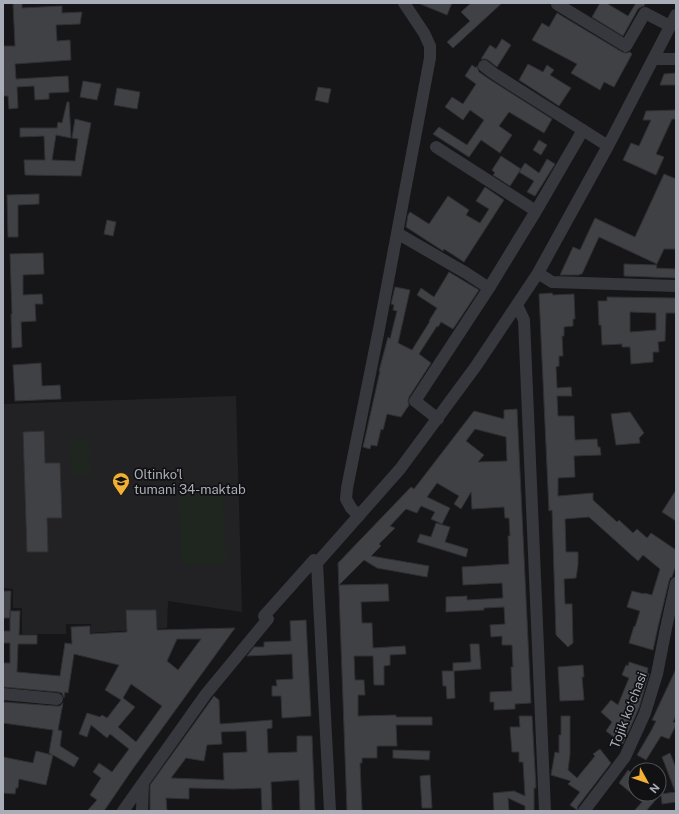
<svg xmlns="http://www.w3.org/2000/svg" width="679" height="814" viewBox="0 0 679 814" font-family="'Public Sans',sans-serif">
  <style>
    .built { fill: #222225 }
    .green { fill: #1e261f }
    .building { fill: #404145; stroke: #303034; fill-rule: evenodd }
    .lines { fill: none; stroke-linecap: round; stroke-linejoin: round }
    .minor { stroke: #37383d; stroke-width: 12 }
    .labels { text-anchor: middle; stroke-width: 3.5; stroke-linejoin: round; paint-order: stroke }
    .poi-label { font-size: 13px; fill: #a8adb8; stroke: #111113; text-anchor: start }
    .street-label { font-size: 13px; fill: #a8adb8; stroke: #111113 }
  </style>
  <rect width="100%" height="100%" fill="#161618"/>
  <path class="built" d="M236,396L242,612L168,601L167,628L91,633V624H66V634H22V608H13V589L3,588V404Z"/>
  <path class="green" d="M89,439L90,475L71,476L69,440Z
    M223,488L226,564L181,565L178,490Z"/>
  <path class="building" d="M13,3H22V8L62,6V13L82,12L80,24L56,25L57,41L70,40L71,60L15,64L16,79L68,76L69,92L49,93V99L35,100L34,86L17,87L18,108L9,109L8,96H3V46H15Z
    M418,3H452L447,15Z
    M471,3H502L453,48L447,42L470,21L461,12Z
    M600,3H606L628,16L636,3H645L644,6L641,7L638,9L623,36L592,17Z
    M557,13L622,52L626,53L630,52L632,54L614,87L604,82L600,90L571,73L577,64L532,40L542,23L549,27Z
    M502,39L511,45L497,67L488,60L485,59H481L490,45L496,49Z
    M528,64L543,72L547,65L554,70L550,75L571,88L559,106L519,80Z
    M472,65L476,68L477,66L479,72L489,79L552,119L544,133L509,112L499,126L512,135L500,153L481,140L469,157L433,134L439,127L467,145L484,120L470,110L463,120L445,107L452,97L463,104L476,84L465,76Z
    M676,73V85H660L664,74Z
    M83,81L101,84L97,100L80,97Z
    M318,87L331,89L328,103L315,100Z
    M117,88L140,92L137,109L114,105Z
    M67,102H69L71,138L56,135L52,160L75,161L78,139L72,138L75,119L91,123L81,176L25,175L24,160H45L44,136L20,137V128H57L58,122L62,123Z
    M676,110V119H672L656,154L664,157L656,175L623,160L631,143L639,146L651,120H643L646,111Z
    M539,140L547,145L541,155L533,150Z
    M501,156L521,169L510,186L493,175L495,173L492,170Z
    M547,159L555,164L535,196L527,192L534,181L519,172L525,163L539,173Z
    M664,174L676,179V249H664L657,264L599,237L582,274H580L579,275H560L573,247L580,250L595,218L635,237Z
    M485,187L504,200L464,262L444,249L443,251L406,227L408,215L410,212L429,224L448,196L469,210L466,215L480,223L489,209L476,201Z
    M39,194V204L18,205V237H8L7,195Z
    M107,220L116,222L113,236L104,234Z
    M43,253L44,274L23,275V295L42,294L43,304H35L36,321L21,322L22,347L12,348L11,314H12L10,254Z
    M624,264L657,265L656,268L676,269V278L624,276Z
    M449,272L479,290L453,329L441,322L438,327L437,326L419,354L431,363L409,397L408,401L409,405L401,417L387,414L383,430L381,429L377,446L371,445L370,449L363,447L380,371H379L388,337L390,339L397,311L393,310L394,305L391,304L395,287L410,290L398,343L412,350L430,321H429L437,308L417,295L421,288L434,297Z
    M552,293L553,295L574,294L575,319H573V326L564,327V336H562L563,356H559V366L556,367L557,388L571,387L572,396H557L558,416H574L575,440L597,439L598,447H600L601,455L574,456L575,477L558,478V496L593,493V500L617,522L619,520L633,533L637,529L647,538L651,533L676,550V565L672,577L670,578L669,581L658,627L653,650L629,643L634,626L635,627L640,611L627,607L632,591L644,594V593L652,595L660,569L643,555L638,561L589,517L565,519L566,552H578V565L576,578L564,579L565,604H572L573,643L568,647L556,635L552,510L549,511L539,294Z
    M607,297L676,298V313H666L665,341L658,342L659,352H653V362L631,364L630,347H622V344L602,345L601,325H599L598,301H607ZM630,312L656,313V330L630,332Z
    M41,363L42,386L60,385L61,399L15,401L13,365Z
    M517,409L531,703L515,704V709L494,710V702H490V692L512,691L511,667H513L512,645H502V636L491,637L490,625L505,624L504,607L484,608V610L446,612V597L467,596V600L503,598L502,583L463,585L462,567L509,564L508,536H510L509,518H505L504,507L472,509L471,492L461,509L454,504L459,496L437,483L427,497L450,508L442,524L431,519L435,512L421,506L417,513L406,509L390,526L395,528L379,544L381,546L371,556L429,566L427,577L377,568L364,560L339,585L388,584L389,601L361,602L362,623H372L373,648L405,646L406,654L390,655V665L384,666V685H374L373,656H354L355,680H364L365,695H358V716L396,715V717H432V725H396L397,746H377V758H362V763H360L362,811H347L338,563L411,487L414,489L474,411L504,419V410ZM475,429L506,437L507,461L478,462L484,455L466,441Z
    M630,412L644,433L639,438L640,443L616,445L611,414Z
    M44,431L45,463H60L62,518H47L48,552H27L23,432Z
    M676,490V521L662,512Z
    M436,523L450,527L445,542L468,549L466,557L417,542L420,534L431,537Z
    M3,591H11L10,618H3Z
    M126,610H156L157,630L235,628L132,770L104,811H87L97,800L90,795L101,778L93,772L99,763L112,772L129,749L110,734L107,738L91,725L87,737L79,734L87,713L100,717L102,715L107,718L121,700L105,690L119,665L74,654L68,693L65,692L64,698L62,693L58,692L3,687V663H10V643H3V631H10V611H20L19,635H37V644H18L17,672L60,676L65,643L72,644L71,627L90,626V634L127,632ZM177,639H201L178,670L167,661ZM131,684L162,706L136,742L118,727L135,707L123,698Z
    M306,620L311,716L282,718L281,696H272V686H277L276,680L293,679L292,654L247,656L254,647H264V642L291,641L290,621Z
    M470,644H479L481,669L454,671L455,698L447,699L446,686H443L442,671H453V663L471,662Z
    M629,662L648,668L647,673L649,674L639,708L623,744L606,731L612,722L601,712L611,700L618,705L629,678L622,675L626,665L628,666Z
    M583,665L584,677H582L584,700L560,701L558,667Z
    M676,669V715L673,722L676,723V725L669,739L661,736L646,760L637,755L651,731L656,721L652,720Z
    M214,696L219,700L220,724L272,720V728L267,729L268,753L297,752V736H312L315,811H300L299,780L271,782L272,810L262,811L261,788L234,789L189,788V799L166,798L167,811H150V785ZM246,731L247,752L223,753L224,780L171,778L186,758L204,761L207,745L222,744L221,732Z
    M3,702L56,706H60L63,703L58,730L62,731L60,746L79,758L74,767L53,755L46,785L19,779L18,788H16L15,794L3,793V757L33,763L36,751L52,755L49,753L53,730L3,723Z
    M519,716H532L536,788H534V811H525V806L508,798L509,811H494L493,793L514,791L525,796L523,762H519V752H512L510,727H520Z
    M561,716H570V754L568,770L577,778L595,756L593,754L600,749L611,763L578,806L577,810L570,805L580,792L568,784L571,781L551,775L555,752L559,753V735H561Z
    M393,750L430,751L429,760L393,758Z
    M670,753L676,768L675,791L662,757Z
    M628,770L635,776V794H661L646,811H634L642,802L619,783Z
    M430,775L432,808H422L420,776Z
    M676,792V802L662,804L661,794Z"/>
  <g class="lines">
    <path class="minor" d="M558,3L557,4L626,46L645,13L670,26
      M653,59H676
      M484,66L493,73L608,146
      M436,147L536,211
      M397,233L466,273L489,288L536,211L583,130
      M538,273L552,282L676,286
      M517,305L524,320L545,811
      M438,419L415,401L489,288
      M359,516L351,508L346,499L347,488L379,329L430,58V46L424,33L404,3
      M317,563L330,811
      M3,694L57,699
      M123,811L206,694L268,619L264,616L314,560L317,563L400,469L476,366L538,273L608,146L676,15
      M142,811L143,783
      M584,811L625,757L645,713L657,674L666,628L676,583"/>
  </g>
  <defs>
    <g id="school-pin" transform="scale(0.9)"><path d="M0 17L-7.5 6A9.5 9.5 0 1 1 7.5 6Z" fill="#f2b134" stroke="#111113"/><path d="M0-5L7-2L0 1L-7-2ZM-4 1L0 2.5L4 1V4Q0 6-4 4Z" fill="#111"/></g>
  </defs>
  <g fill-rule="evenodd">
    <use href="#school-pin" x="121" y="481"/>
  </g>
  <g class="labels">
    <g class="poi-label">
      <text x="134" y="479">Oltinko'l<tspan x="134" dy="15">tumani 34-maktab</tspan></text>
    </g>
    <g class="street-label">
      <text transform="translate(628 710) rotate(-69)" y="5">Tojik koʻchasi</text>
    </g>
  </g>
  <rect width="679" height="814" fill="none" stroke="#a8adb8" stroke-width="8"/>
  <g transform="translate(647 782) rotate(130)"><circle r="19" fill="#111113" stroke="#4d4f55"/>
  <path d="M0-3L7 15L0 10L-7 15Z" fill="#f2b134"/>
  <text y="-6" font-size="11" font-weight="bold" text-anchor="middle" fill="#a8adb8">N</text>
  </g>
</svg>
